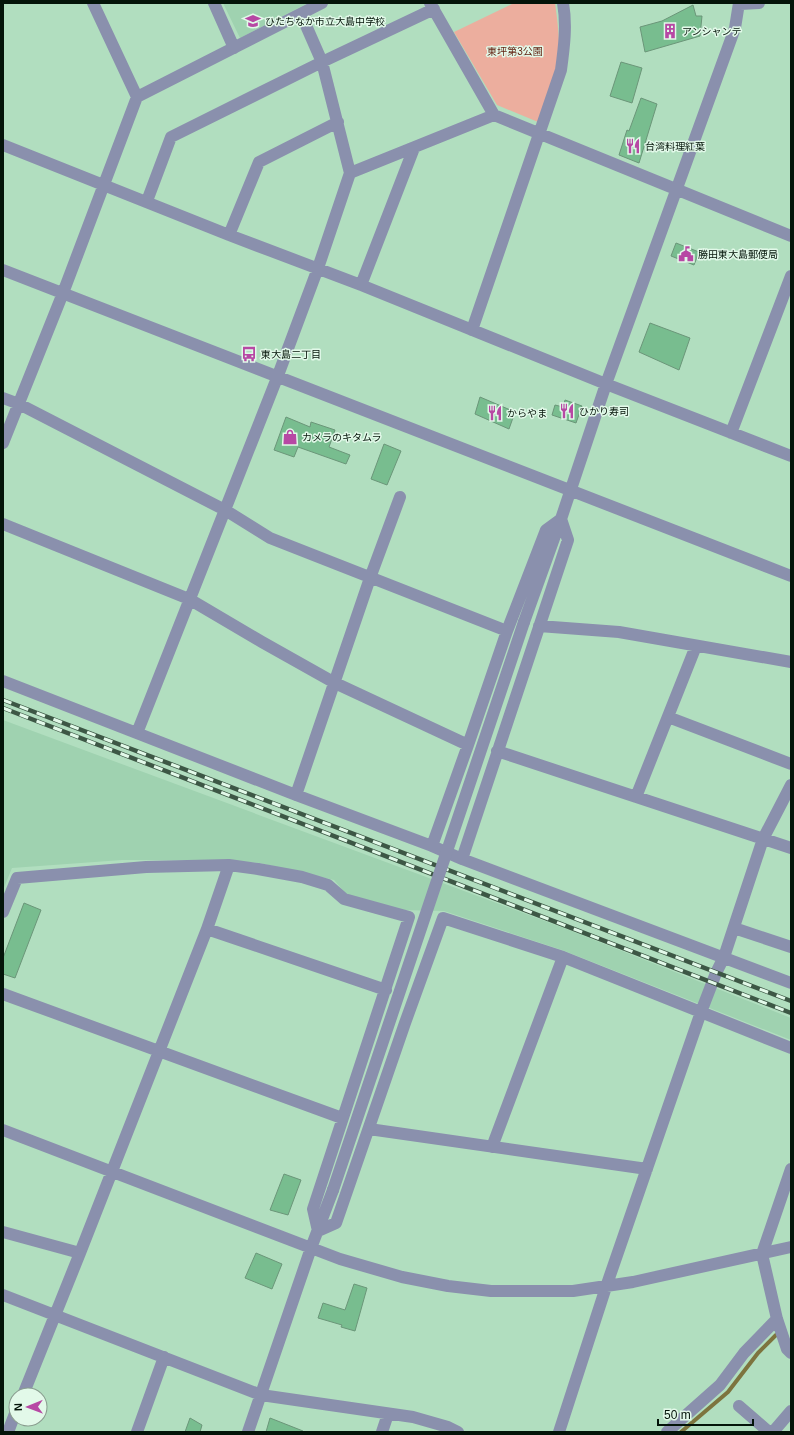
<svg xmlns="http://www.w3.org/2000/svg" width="794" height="1435" viewBox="0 0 794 1435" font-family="Arial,'Noto Sans JP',sans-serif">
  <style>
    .built { fill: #9fd2b0 }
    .green { fill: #ecae9e }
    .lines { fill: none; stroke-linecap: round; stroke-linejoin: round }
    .stream { stroke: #7d743e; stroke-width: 4 }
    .building { fill: #78bd8f; stroke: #6b9679 }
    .minor { stroke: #8a90ad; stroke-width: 12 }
    .rail-casing { stroke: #3d5745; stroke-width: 4.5 }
    .rail { stroke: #e2f9e9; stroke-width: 3; stroke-dasharray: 9; stroke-linecap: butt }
    .minor-bridge { stroke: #8a90ad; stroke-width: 12 }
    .labels { text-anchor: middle; stroke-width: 3; stroke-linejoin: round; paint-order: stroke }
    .poi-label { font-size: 10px; fill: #041409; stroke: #e2f9e9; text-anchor: start }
    .park-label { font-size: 10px; fill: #5f1c0c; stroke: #e2f9e9 }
  </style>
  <rect width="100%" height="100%" fill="#b1debf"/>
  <path class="built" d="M223,3H308L240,38Z
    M3,720L569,930L791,1018V1040L562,950L444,911L402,910L346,894L334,880L260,863L221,860H122L12,868L3,890Z"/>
  <path class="green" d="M514,3H555C557,18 561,45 558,59C554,81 545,102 538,122L497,105L454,32Z"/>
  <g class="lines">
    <path class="stream" d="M681,1432L728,1392L758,1353L776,1335"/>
  </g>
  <path class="building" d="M693,5L696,16H702L700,36L645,52L640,27L662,21Z
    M621,62L642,68L632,103L610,96Z
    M641,98L657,104L639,163L619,155L627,130L629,131Z
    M676,243L699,252L694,265L671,256Z
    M650,323L690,338L679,370L639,352Z
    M480,397L515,412L509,429L475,414Z
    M565,400L582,406L576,423L552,415L555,405L563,407Z
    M286,417L310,427L311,422L335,430L329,447L350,455L346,464L298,447L294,457L274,450Z
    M384,444L401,451L387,485L371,479Z
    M24,903L41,910L15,978L3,974V958Z
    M284,1174L301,1180L288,1215L270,1210Z
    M256,1253L282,1264L272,1289L245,1278Z
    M354,1284L367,1288L355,1331L341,1327L342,1325L318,1318L323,1303L345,1310Z
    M190,1418L202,1425L200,1432H185Z
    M270,1418L303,1431V1432H266Z"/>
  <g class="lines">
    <path class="minor" d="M93,3L137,97
      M214,3L234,48
      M430,3L494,115L791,236
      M740,4L759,3
      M3,145L229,235L361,285L606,384L791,456
      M350,173L494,115
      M147,201L171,137L322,62L434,9
      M229,235L259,162L338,122
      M3,270L791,576
      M361,285L414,148
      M472,330L561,70C564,48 567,25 563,3
      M3,398L19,404L225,510L270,538L507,631
      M731,433L791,276
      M3,443L63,293L137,97L322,3
      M3,524L189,599L262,642L335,683L468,745
      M524,622L561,519L606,384L735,28L739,3
      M539,626L619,632L791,662
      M3,681L296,795L432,846L462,859L791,983
      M668,717L791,764
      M137,733L277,378L318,268L350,173L322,62L301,14
      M497,751L791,848
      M296,795L370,578L400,497
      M636,797L696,646
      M432,846L468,745L507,631L546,530L561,519L568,540L462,859
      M3,912L17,878L146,867L229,865L258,869L302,877L328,885L344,899L409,917L313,1209L318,1231L336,1223L405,1023L443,918L563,957L791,1048
      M734,928L791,947
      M207,929L386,990
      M3,994L342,1118
      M369,1129L647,1169
      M3,1130L340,1259L402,1277L448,1286L491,1291H573L633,1282L791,1247
      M492,1147L563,957
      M791,1169L762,1254L777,1319L787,1349L791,1353
      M3,1232L80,1253
      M3,1295L261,1395L413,1417L448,1427L458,1432
      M23,1395L80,1253L207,929L229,865
      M739,1406L769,1432
      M8,1432L16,1411
      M137,1432L164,1357
      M248,1432L311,1248L333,1190
      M382,1432L388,1414
      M559,1432L606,1287L701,1012L716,973L724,957L763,839L791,785
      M667,1432L720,1385L744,1353L777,1319
      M773,1432L791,1411"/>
    <g class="rail-casing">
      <path id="rail" d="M3,700L791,1001
        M3,708L791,1013"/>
    </g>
    <use href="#rail" class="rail"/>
    <path class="minor-bridge" d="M333,1190L524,622"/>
  </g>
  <defs>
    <g id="school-bare" transform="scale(1.2)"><path d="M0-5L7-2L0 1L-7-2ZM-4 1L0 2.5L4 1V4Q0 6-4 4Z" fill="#b748a4" stroke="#e2f9e9" stroke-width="2.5" paint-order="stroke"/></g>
    <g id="building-bare" transform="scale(1.2)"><path d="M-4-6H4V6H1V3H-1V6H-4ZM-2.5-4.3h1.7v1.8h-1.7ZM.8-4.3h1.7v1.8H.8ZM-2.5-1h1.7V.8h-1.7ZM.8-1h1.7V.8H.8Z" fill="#b748a4" stroke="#e2f9e9" stroke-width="2.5" paint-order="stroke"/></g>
    <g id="restaurant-bare" transform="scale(1.2)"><path d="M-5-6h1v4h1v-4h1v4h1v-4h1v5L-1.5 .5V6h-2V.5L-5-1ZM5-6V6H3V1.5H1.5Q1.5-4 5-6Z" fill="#b748a4" stroke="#e2f9e9" stroke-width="2.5" paint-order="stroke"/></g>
    <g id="civic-bare" transform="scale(1.2)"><path d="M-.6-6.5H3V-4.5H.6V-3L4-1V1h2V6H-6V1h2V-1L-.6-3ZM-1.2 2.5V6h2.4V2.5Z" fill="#b748a4" stroke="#e2f9e9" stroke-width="2.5" paint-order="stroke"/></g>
    <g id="bus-bare" transform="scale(1.2)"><path d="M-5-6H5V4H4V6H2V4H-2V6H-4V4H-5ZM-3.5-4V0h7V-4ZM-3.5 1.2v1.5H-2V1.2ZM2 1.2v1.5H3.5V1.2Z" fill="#b748a4" stroke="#e2f9e9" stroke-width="2.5" paint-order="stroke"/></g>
    <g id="shop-bare" transform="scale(1.2)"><path d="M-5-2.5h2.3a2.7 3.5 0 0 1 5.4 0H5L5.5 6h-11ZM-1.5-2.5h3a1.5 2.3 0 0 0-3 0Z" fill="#b748a4" stroke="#e2f9e9" stroke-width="2.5" paint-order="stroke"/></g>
  </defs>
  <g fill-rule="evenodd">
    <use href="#school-bare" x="253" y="21"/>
    <use href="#building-bare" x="670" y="31"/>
    <use href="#restaurant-bare" x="633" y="146"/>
    <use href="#civic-bare" x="686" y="254"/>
    <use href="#bus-bare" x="249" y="354"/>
    <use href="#restaurant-bare" x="567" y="411"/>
    <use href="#restaurant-bare" x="495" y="413"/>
    <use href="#shop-bare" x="290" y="437"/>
  </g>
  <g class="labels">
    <g class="poi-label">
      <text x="265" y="25">ひたちなか市立大島中学校</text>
      <text x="682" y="35">アンシャンテ</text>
      <text x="645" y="150">台湾料理紅葉</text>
      <text x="698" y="258">勝田東大島郵便局</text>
      <text x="261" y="358">東大島二丁目</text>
      <text x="579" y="415">ひかり寿司</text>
      <text x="507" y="417">からやま</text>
      <text x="302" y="441">カメラのキタムラ</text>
    </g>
    <g class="park-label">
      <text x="515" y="55">東坪第3公園</text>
    </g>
  </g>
  <rect width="794" height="1435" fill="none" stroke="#041409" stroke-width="8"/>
  <g transform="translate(28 1407) rotate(269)"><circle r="19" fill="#e2f9e9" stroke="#899d8f"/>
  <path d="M0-3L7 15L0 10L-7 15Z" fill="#b748a4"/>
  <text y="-6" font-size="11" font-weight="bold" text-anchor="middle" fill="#041409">N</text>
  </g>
  <path d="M658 1419v6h95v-6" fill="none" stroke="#041409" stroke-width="2"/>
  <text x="664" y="1419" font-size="12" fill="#041409" stroke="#e2f9e9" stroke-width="3" paint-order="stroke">50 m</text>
</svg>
